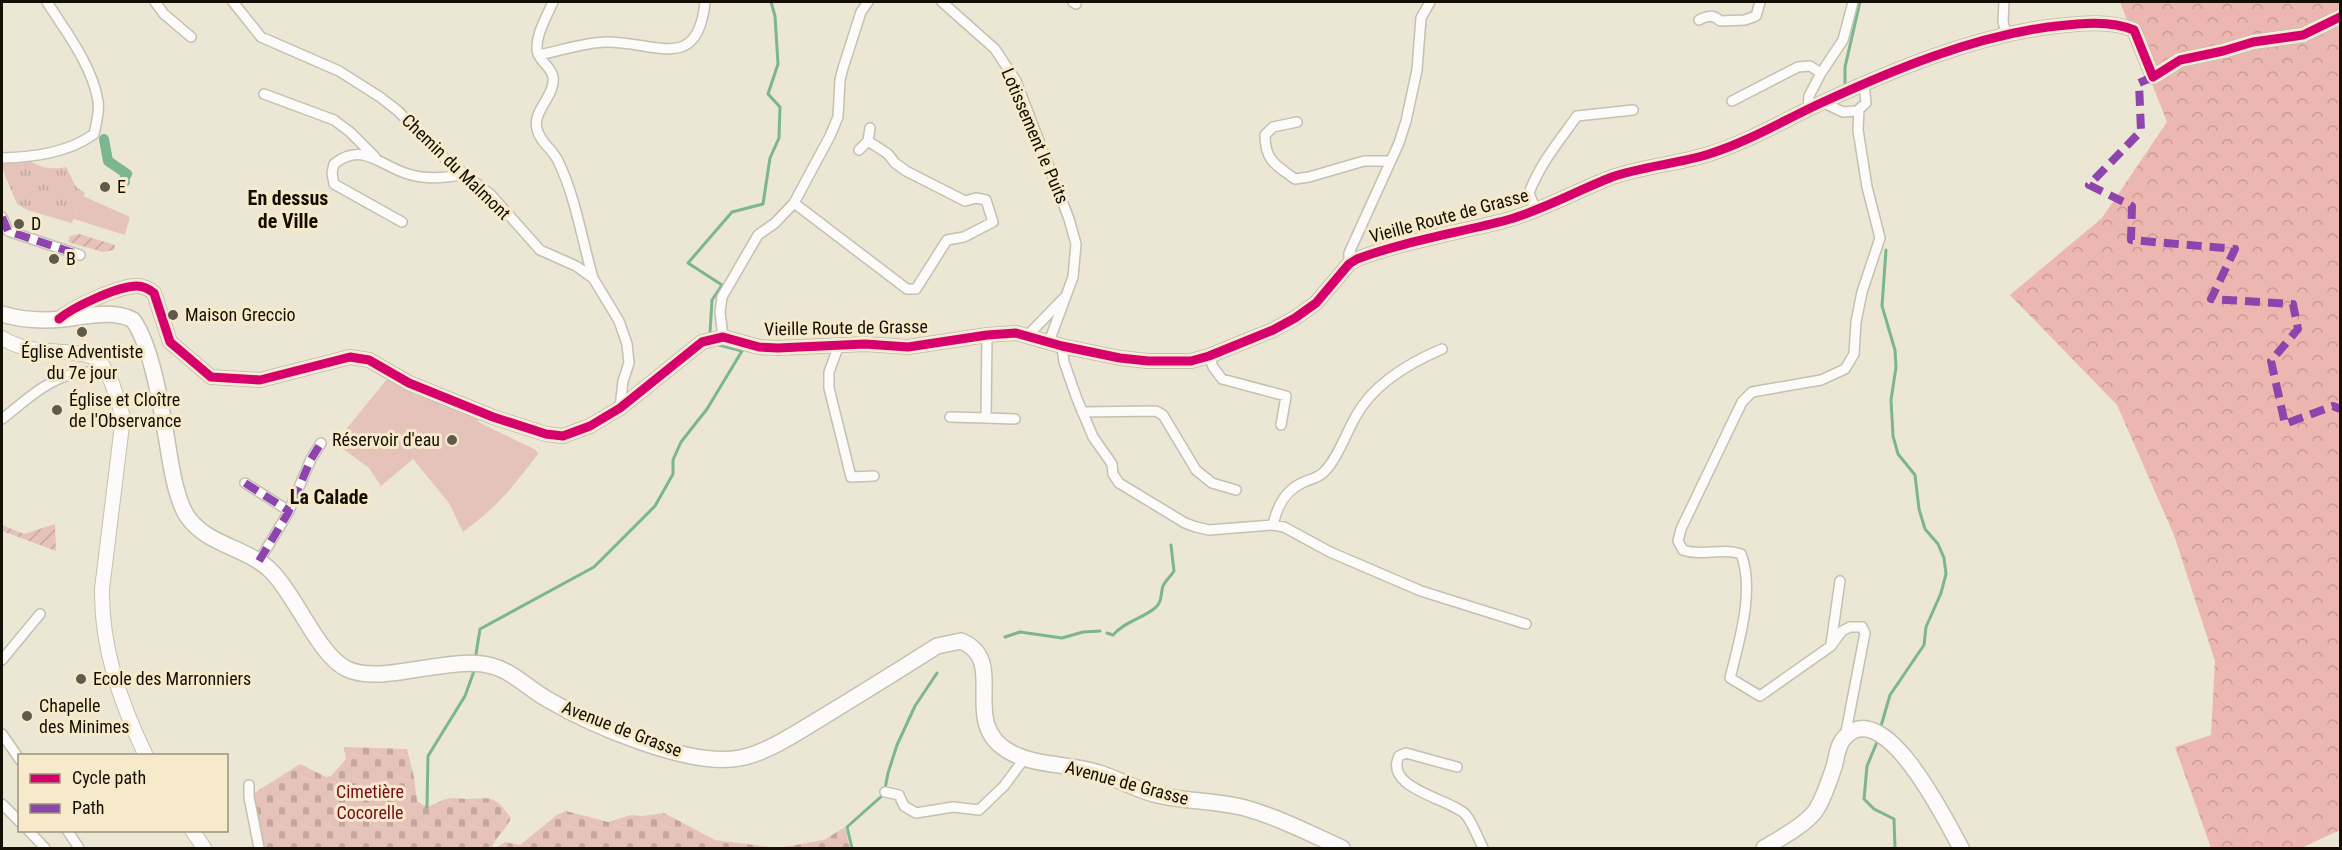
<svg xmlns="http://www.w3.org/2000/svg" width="2342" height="850" viewBox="0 0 2342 850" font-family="'Roboto Condensed',sans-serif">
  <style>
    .grass { fill: #e5c3bb }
    .forest { fill: url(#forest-crowns) }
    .cemetery { fill: url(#cemetery-stones) }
    .park { fill: url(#park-tufts) }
    .garden { fill: url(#garden-furrows) }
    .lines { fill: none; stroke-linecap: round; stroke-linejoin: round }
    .stream { stroke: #7bb691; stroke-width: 3 }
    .canal { stroke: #7bb691; stroke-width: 10 }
    .street-casing { stroke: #c4c0b2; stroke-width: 12 }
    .secondary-casing { stroke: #c4c0b2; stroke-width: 16 }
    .primary-casing { stroke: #c4c0b2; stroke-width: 18 }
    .street { stroke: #fcfbf9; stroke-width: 9 }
    .secondary { stroke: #fcfbf9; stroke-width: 14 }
    .primary { stroke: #fcfbf9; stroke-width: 15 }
    .quiet { stroke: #8e44ad; stroke-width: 8; stroke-dasharray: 15 8; stroke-linecap: butt }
    .cycleway-casing { stroke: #f7eaca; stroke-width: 13 }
    .cycleway { stroke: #d6006c; stroke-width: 9 }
    .poi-dot { fill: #605a4d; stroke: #f7eaca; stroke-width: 2 }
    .labels { text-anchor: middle; stroke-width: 6; stroke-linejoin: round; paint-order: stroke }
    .street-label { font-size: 18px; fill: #140f05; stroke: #f7eaca }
    .poi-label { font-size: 18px; fill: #140f05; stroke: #f7eaca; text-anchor: start }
    .park-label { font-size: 18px; fill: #770b1f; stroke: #f7eaca }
    .neighbourhood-label { font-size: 20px; font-weight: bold; fill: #140f05; stroke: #f7eaca }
  </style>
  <defs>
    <pattern id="forest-crowns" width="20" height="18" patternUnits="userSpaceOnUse" patternTransform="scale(1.5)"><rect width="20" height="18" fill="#ebb7b0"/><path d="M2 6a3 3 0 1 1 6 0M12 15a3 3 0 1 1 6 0" fill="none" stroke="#c99c96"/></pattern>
    <pattern id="cemetery-stones" width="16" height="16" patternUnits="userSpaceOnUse" patternTransform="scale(1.5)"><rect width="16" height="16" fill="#e5c3bb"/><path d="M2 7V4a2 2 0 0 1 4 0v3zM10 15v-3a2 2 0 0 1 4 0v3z" fill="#c4a69f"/></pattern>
    <pattern id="park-tufts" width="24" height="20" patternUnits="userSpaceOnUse" patternTransform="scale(1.5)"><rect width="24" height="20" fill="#e5c3bb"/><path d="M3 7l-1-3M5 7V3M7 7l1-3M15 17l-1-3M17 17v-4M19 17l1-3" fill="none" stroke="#c4a69f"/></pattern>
    <pattern id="garden-furrows" width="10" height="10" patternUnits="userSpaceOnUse" patternTransform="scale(1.5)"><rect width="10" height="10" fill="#e5c3bb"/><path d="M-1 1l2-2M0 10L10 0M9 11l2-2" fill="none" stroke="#c4a69f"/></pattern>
  </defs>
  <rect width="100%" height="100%" fill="#ece6d4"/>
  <path class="grass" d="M83,196L130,217L125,235L74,219Z
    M387,379L416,395L474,415L480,423L536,450L538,454C513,487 497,507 463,532L449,503L413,459L381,486L369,468L335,443Z"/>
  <path class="forest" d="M2120,2H2340V830L2301,848H2211L2175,747L2211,735L2215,661L2174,535L2117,405L2010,295L2102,218L2167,122Z"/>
  <path class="cemetery" d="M344,747L407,749L414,777L417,801C430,812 434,802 447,799C453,797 460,799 466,799C493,798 494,795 511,818C506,830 495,837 492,848H261L253,794L300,764L326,777L331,776L346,759Z
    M566,811L608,822L631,815L642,816L664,813L715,840L778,848L824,840L845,827L850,848H496L505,842L520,845L557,815Z"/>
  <path class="park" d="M28,158C36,168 53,170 66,167L76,187L85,193L72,223L27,210L17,204C12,190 2,174 2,160Z"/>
  <path class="garden" d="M79,234L115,245L114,250L103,252L68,242L70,236Z
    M55,524L56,551L2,531V525L24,534Z"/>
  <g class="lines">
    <path class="stream" d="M1845,83V67L1860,2
      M710,332L712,300L722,285L688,263L732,212L763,204L770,158L779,138L780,107L768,94L778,64L775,16L771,2
      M1107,633L1113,635C1125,621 1142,619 1155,608C1163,601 1160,595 1163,586C1165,581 1171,576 1174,571L1171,545
      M1005,637L1020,632L1062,638L1083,632L1100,631
      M476,654L480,629L594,567L655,506L673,474V460L681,442L707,409L742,351L719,345
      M1881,726L1890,695L1924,645L1926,627L1941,593L1946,574L1944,558L1938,544L1925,529L1919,509L1915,475L1898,454L1893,436L1891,400L1896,367L1895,350L1882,306L1886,250
      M1877,742L1867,766L1864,799L1874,809L1894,819L1895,848
      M427,807L428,756L465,696L474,671
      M852,848L847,827L884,794L888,773L897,745L915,706L937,673"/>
    <path class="canal" d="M104,139L108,161L127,174L123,181L125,182"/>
    <g class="street-casing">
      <path id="street" d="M155,2L164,14L191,37
        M233,2L261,37L339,71L380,97L398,111L437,152L491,195L540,250L576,266L593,278L619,321L627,344L629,363L623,381L620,408
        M553,2C547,16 533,39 538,54C542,63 551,67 553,77C556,95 532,111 537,129C540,143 554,150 559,163C576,199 582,240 593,278
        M942,2L995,49L1016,81L1069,219L1076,244L1073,277L1049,342
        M1073,2L1076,4
        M2004,2L2003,21L2006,35
        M1699,20C1707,16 1713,14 1720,21L1745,20L1756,16L1760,2
        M539,55C560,51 585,42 607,42C656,42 698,73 705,2
        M1821,73L1843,40L1853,2
        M264,94L334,120L350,132L375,157
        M1732,101L1798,67L1810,66L1821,73L1809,96L1808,110
        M1822,102L1843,112L1857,111L1866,103L1864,84
        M1297,122L1273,127L1265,135C1265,161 1276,165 1295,179L1309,177L1364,161H1390
        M859,150L868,141L870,128
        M2,158C33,157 68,153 94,134C96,124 100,111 98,101C92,65 66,32 47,2
        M794,203L907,289H916L947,240L964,237L993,222L986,200L976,198L965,201L906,171L895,163L888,154L868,141
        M1536,211L1529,193C1540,164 1559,141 1577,116L1633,110
        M2,217L8,231L80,255
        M402,222L334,184L332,173L334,164C363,141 380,166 408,174C427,180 447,178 465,174
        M1349,264V253L1399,143L1406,121L1417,70L1421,18L1430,2
        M1028,335L1064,298
        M723,337L720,312L722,297L758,235L775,223L794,203L830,136L838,117L840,80L843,68L861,12L868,2
        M839,345L829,372V388L851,477L874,476
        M1062,346L1064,362L1077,399L1093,437L1112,464L1113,474L1119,483L1185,523L1196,527L1209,530L1273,525L1284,527L1330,552L1421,591L1526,624
        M1209,356L1213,367L1222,379L1286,396L1281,425
        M1082,412L1156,411L1163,415L1196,470L1212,483L1236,490
        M950,417L986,418L987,335
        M986,418L1015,419
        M2,419C24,402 45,381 73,374C84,372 95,372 106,369
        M245,483L289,511
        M1273,525C1277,506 1285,490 1304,482C1311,479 1318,478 1324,472C1338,458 1346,433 1356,416C1374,383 1409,363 1442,349
        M259,561L288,513L311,459L321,443
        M1831,644L1840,581
        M2,660L40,614
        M2,734L20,760
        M1845,737L1865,633L1862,627H1850L1842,631L1831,646L1760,696L1730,678C1739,642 1755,590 1741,554C1722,547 1702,557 1683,550L1678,541L1681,529L1742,402L1752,392L1821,380L1845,369L1854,354L1856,322L1862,292L1880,238L1867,187L1858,130L1859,110
        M1457,767L1406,753L1399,756C1383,789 1452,799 1466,815C1473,824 1478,838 1483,848
        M249,785V797L259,848
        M885,792L899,795L904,806L916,813L953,807L979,810L1004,786L1024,759
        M2,804L20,822
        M28,830L45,848
        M67,830L79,848"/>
    </g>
    <g class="secondary-casing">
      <path id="secondary" d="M59,319C73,307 118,286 137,286C144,286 149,289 154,293L170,342L211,377L260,380L350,357L369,360L409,383L493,417L546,434L563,436L590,426L620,408L702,342L723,337L759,347L778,348L865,344L908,347L987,335L1016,333L1062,346L1120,358L1148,361H1191L1209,356L1273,330L1295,318L1316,303L1349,264L1357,259C1405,241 1457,233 1507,220C1543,210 1576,191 1612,177C1644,166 1677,164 1709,154C1748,142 1784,120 1821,103C1893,70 1969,38 2048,27C2075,24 2108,19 2134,30L2153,77L2180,60L2223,51L2253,42L2303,35L2340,17
        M2,338C37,359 64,345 99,359L112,383L123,417L102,589C101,648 121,704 146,756
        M192,830L204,848"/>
    </g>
    <g class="primary-casing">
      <path id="primary" d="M2,314C21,320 42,321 63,319C84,317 113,309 133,320C155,351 164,426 171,465C174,482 178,502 187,516C207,546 248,547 272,572C296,596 319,656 347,669C383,686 451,654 492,666C512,671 529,689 547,699C591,725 690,768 740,758C766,753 791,736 813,723C854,698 896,672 937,646L961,641C1010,661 957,723 1010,752C1037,767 1070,763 1099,773C1118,779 1135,789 1154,794C1184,802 1215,800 1245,808C1278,817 1311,834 1342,848
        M1764,848C1779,839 1807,824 1816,810C1824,798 1829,781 1834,767C1837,757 1837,745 1845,737C1885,695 1947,823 1961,848"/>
    </g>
    <use href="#street" class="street"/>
    <use href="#secondary" class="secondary"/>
    <use href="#primary" class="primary"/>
    <path class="quiet" d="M2153,77L2139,83L2141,131L2089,185L2132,206L2131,240L2235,249L2211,299L2293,304L2298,329L2271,361L2285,424L2333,406L2340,409
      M2,217L8,231L80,255
      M245,483L289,511
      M259,561L288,513L311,459L321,443"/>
    <g class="cycleway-casing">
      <path id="cycleway" d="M59,319C73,307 118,286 137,286C144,286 149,289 154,293L170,342L211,377L260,380L350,357L369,360L409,383L493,417L546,434L563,436L590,426L620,408L702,342L723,337L759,347L778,348L865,344L908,347L987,335L1016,333L1062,346L1120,358L1148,361H1191L1209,356L1273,330L1295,318L1316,303L1349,264L1357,259C1405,241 1457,233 1507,220C1543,210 1576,191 1612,177C1644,166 1677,164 1709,154C1748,142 1784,120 1821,103C1893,70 1969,38 2048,27C2075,24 2108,19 2134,30L2153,77L2180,60L2223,51L2253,42L2303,35L2340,17"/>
    </g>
    <use href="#cycleway" class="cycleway"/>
  </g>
  <g class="poi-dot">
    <circle cx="105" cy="187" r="6"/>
    <circle cx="19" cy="224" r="6"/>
    <circle cx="54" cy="259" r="6"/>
    <circle cx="173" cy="315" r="6"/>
    <circle cx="82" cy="332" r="6"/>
    <circle cx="57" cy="410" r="6"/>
    <circle cx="452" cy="440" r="6"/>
    <circle cx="81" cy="679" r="6"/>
    <circle cx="27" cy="716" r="6"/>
  </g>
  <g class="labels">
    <g class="street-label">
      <text transform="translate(1035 136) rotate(67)" y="6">Lotissement le Puits</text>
      <text transform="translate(456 167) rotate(44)" y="6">Chemin du Malmont</text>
      <text transform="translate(1449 216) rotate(-15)" y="6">Vieille Route de Grasse</text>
      <text transform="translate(846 328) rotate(-1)" y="6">Vieille Route de Grasse</text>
      <text transform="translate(622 729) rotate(21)" y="6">Avenue de Grasse</text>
      <text transform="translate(1127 783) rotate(15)" y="6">Avenue de Grasse</text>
    </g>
    <g class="poi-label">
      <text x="117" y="193">E</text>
      <text x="31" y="230">D</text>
      <text x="66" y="265">B</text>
      <text x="185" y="321">Maison Greccio</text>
      <text x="82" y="358" text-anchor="middle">Église Adventiste<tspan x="82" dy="21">du 7e jour</tspan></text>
      <text x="69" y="406">Église et Cloître<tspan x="69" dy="21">de l'Observance</tspan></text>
      <text x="440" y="446" text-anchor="end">Réservoir d'eau</text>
      <text x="93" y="685">Ecole des Marronniers</text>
      <text x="39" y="712">Chapelle<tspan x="39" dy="21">des Minimes</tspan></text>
    </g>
    <g class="park-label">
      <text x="370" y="798">Cimetière<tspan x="370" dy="21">Cocorelle</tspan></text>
    </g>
    <g class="neighbourhood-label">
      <text x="288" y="205">En dessus<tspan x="288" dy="23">de Ville</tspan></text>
      <text x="329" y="504">La Calade</text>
    </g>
  </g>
  <rect width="2342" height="850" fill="none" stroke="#140f05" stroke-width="6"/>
  <rect x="18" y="754" width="210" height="78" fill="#f7eaca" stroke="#9c927b" stroke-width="1.5"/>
  <rect x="30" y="774" width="30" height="9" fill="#d6006c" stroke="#9c927b" stroke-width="1.5"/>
  <text x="72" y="784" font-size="18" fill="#140f05">Cycle path</text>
  <rect x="30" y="804" width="30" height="9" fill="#8e44ad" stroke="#9c927b" stroke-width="1.5"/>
  <text x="72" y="814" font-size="18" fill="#140f05">Path</text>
</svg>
